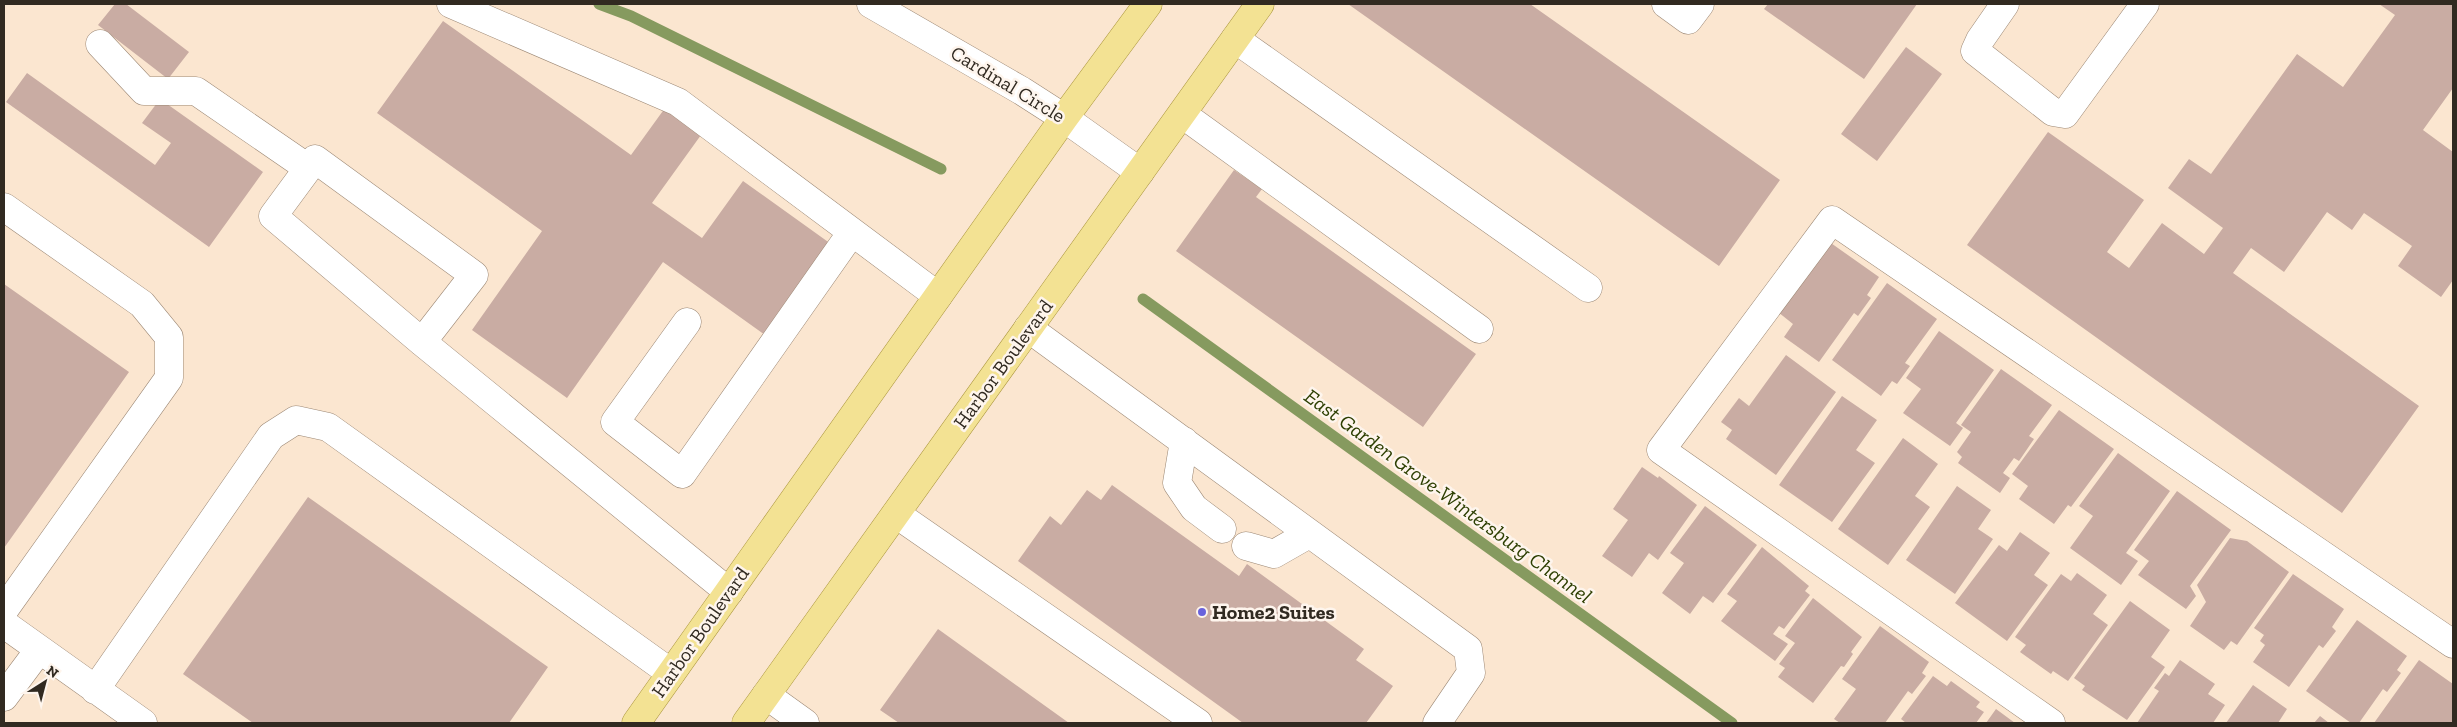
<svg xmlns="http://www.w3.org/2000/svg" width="2457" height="727" viewBox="0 0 2457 727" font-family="'Zilla Slab',serif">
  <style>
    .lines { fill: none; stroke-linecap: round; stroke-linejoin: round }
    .stream { stroke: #869a5f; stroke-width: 11 }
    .building { fill: #c9aca3 }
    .minor-casing { stroke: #9c8875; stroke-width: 29 }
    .major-casing { stroke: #aa953c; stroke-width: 29 }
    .minor { stroke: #fff; stroke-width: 28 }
    .major { stroke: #f3e293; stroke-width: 28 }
    .poi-dot { fill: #6962dc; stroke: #fef5ed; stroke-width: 2 }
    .labels { text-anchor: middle; stroke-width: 5; stroke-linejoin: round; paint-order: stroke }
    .street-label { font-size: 20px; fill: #312a21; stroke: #fef5ed }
    .poi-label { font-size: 20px; font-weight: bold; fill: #312a21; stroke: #fef5ed; text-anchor: start }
    .water-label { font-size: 21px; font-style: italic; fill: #2d3f02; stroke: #fef5ed }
  </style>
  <rect width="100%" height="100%" fill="#fbe6d0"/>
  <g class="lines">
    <path class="stream" d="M599,4L631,16L941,169
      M1143,299L1732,723"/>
  </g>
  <path class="building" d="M115,4H126L189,52L168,79L98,25Z
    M1348,4H1530L1780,180L1719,266Z
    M1768,4H1917L1864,79L1764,9Z
    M2379,4H2453V88L2423,130L2453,152V280L2441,297L2398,266L2412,246L2364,213L2352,230L2327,212L2284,272L2251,248L2233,273L2419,406L2342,513L1967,245L2048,132L2144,200L2107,252L2129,268L2162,223L2204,254L2223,228L2168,188L2189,159L2211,174L2297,54L2343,87L2395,15Z
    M443,21L631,155L665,108L701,135L652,203L702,238L743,181L831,244L765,335L663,262L567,398L472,330L542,231L377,113Z
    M1906,47L1942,74L1877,161L1841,134Z
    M27,73L155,165L171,143L142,123L160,99L263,172L209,247L6,102Z
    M1234,170L1262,189L1256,197L1476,354L1423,427L1176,251Z
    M1828,241L1879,277L1867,295L1871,298L1858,316L1854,313L1819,362L1784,337L1793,324L1778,312Z
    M1887,283L1937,319L1905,363L1910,366L1897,384L1892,381L1881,396L1832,360Z
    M4,284L129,372L4,548Z
    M1939,331L1994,370L1956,423L1963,428L1950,446L1903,413L1921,389L1906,378Z
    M1786,355L1836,392L1776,475L1726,439L1732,430L1721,422L1739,398L1749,406Z
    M2001,369L2052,405L2029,436L2034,439L2019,461L2014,458L2003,473L2010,478L2000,493L1958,463L1962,457L1957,452L1971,432L1961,425Z
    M1842,396L1877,420L1856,450L1875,463L1832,522L1779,485Z
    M2059,410L2114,449L2071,507L2068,505L2054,524L2019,499L2028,486L2012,474Z
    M1903,438L1938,464L1915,496L1930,507L1888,565L1838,529Z
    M2118,453L2170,491L2126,553L2138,561L2121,585L2070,548L2093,516L2079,506Z
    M1642,467L1658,478L1659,476L1697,505L1658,560L1649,553L1632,577L1602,556L1628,520L1613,509Z
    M1112,485L1239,576L1247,564L1364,649L1356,660L1393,686L1366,723H1243L1018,561L1050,516L1061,525L1087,490L1101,500Z
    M1957,486L1991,510L1978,529L1993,539L1955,594L1906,560Z
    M2177,491L2231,530L2190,586L2196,596L2186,609L2138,575L2149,561L2134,550Z
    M308,497L548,667L509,723H253L183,674Z
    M1705,506L1757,545L1713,603L1703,596L1690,614L1662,593L1684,563L1670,553Z
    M2020,532L2050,553L2034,575L2048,585L2007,641L1955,603L1999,545L2007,551Z
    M2230,538L2247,541L2289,572L2237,645L2231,641L2224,650L2190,626L2206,602L2197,585Z
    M1762,547L1809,586L1805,591L1810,595L1784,629L1779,626L1773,634L1788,644L1775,661L1721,621L1737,601L1727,594Z
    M2077,573L2107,595L2093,614L2108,625L2068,681L2053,671L2051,674L2020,652L2026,645L2015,637L2061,574L2071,581Z
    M2293,574L2344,609L2332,627L2336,631L2323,648L2319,645L2289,687L2253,662L2265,645L2260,641L2264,635L2254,628Z
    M1813,598L1862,637L1851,652L1853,654L1844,667L1841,666L1813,703L1778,677L1785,668L1779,664L1795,643L1785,636Z
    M2130,601L2170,630L2151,657L2165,667L2127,720L2082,690L2085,686L2074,678Z
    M2357,620L2407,656L2397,670L2401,673L2387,692L2383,689L2359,723H2351L2306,691Z
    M1880,626L1929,662L1922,673L1926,676L1912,694L1908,691L1885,723H1840L1834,719L1856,689L1842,679Z
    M938,629L1069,723H899L880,710Z
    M2180,660L2215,684L2208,694L2225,705L2213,723H2137L2159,691L2154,688L2165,673L2169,676Z
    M2419,660L2453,684V723H2374Z
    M1933,676L1947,686L1951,681L1980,702L1976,707L1984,712L1976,723H1906L1901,719Z
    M2253,685L2287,709L2278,723H2226Z
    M1996,709L2015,723H1986Z
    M2320,716L2329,723H2314Z"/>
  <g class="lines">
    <g class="minor-casing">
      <path id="minor" d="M451,4L678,102L938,296
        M871,4L1022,91L1064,118L1140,172
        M1666,4L1688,20L1700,4
        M2005,4L1980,40L1975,51L2053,112L2065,114L2145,4
        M1235,39L1588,288
        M100,44L144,91H196L308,168
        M1182,114L1479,329
        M4,207L142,304L169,337V378L4,610
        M687,322L615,422L682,474L852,232
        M1028,328L1468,649L1471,673L1437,723
        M422,342L474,275L315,159L273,216L422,342L729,592
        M1184,441L1177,483L1194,508L1222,529
        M896,514L1198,723
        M1246,546L1274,554L1309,534
        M4,624L143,723
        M95,690L271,436L296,420L328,427L671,673
        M766,695L805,723
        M4,697L39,650
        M2051,723L1661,450L1832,220L2453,644"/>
    </g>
    <g class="major-casing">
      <path id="major" d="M636,723L1064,118L1148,4
        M746,723L1260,4"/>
    </g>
    <use href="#minor" class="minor"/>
    <use href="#major" class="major"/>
  </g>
  <circle class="poi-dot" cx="1202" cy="612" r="5"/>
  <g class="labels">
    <g class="street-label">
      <text transform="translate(1008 84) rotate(31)" y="7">Cardinal Circle</text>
      <text transform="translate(1003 364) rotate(-54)" y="7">Harbor Boulevard</text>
      <text transform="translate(700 632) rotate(-55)" y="7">Harbor Boulevard</text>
    </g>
    <g class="poi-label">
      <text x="1212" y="619">Home2 Suites</text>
    </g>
    <g class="water-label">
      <text transform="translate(1448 496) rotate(36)" y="7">East Garden Grove-Wintersburg Channel</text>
    </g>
  </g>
  <rect width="2457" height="727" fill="none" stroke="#312a21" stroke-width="10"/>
  <g transform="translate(45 682) rotate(36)" stroke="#fef5ed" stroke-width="4" paint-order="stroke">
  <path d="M0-4L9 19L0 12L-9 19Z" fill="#312a21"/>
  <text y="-8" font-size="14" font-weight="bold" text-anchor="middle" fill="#312a21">N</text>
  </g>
</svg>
